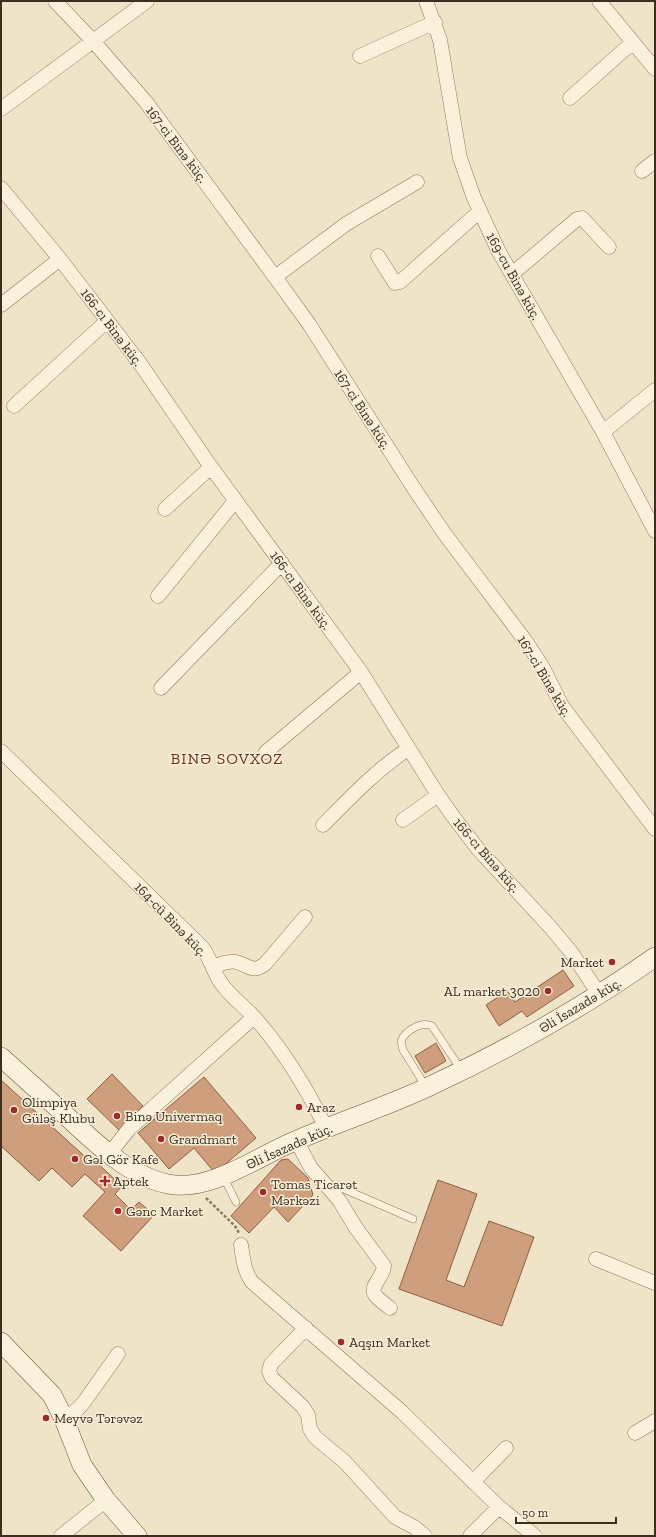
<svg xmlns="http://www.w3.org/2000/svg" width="656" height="1537" viewBox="0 0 656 1537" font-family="'Zilla Slab',serif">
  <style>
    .building { fill: #cf9f7d; stroke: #8d5f41 }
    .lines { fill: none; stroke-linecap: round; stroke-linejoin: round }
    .lane-casing { stroke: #8d765c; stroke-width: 8 }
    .street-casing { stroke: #8d765c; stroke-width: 15 }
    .secondary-casing { stroke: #6f573f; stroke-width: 20 }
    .path { stroke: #8d765c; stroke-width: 2.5; stroke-dasharray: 3 2; stroke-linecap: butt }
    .lane { stroke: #faf1dc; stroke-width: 7 }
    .street { stroke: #faf1dc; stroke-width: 14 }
    .secondary { stroke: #faf1dc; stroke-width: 19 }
    .poi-dot { fill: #9e2a2b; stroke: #f7eed8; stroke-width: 1.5 }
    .labels { text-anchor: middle; stroke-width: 3; stroke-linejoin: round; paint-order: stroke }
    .street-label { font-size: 14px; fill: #3d2e20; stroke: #f7eed8 }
    .poi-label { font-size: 14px; fill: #3d2e20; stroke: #f7eed8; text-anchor: start }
    .quarter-label { font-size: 16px; letter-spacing: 1px; fill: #6b2e1e; stroke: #f7eed8 }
  </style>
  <rect width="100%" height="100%" fill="#f0e4c8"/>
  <path class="building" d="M563,970L574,986L527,1017L522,1011L499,1026L486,1005L507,991L515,1002Z
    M436,1043L446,1061L425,1073L415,1056Z
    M112,1074L143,1106L119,1130L87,1099Z
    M204,1077L256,1138L215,1173L194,1148L169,1169L138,1133Z
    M1,1080L93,1164L95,1161L122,1186L115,1194L131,1210L139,1202L154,1215L121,1251L83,1216L105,1192L85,1174L72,1187L52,1168L39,1181L1,1146Z
    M288,1159L308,1178L313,1195L288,1222L274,1207L249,1233L231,1216L281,1160Z
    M438,1180L477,1194L446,1280L464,1287L489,1221L534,1237L502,1326L399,1289Z"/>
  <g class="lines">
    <g class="lane-casing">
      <path id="lane" d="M426,1087L403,1050L401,1041C405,1031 421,1021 432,1026L462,1071
        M223,1176L236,1202
        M330,1189L337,1188L344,1189L413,1219"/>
    </g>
    <g class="street-casing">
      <path id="street" d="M55,1L93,41L146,102L275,277L309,324L413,487L444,533L527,643L542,666L562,706L655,829
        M426,1L440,40L457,141L460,158L474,198L499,252L603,432L655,531
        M599,1L655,69
        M360,56L435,22
        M570,98L633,42
        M1,109L147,1
        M642,171L655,161
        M1,188L60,259L139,362L211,467L361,672L438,795L455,819L478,849L551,928L571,952L599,994
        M378,256L395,283L400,282L480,211
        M512,274L577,219L582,218L609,247
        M275,277L346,224L417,182
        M1,305L60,259
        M14,406L107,321
        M603,432L655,390
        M165,509L211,467
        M158,596L235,501
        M161,688L282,563
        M1,751L202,947C211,959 213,972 221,983C230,996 244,1006 255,1018C284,1051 307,1089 326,1128
        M266,752L361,672
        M403,820L438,795
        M323,825C350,798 376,770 408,749
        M214,966C220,965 229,960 236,962C249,965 252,974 265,964L305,917
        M296,1140L311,1168L339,1200L356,1228L384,1266C384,1276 369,1286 375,1295C379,1300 385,1304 390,1308
        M110,1153L129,1129L254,1017
        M241,1245C243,1258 244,1271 252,1282L402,1412L499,1507L535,1536
        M596,1259L655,1283
        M306,1328L271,1364L269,1371L272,1378L303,1407L308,1415L310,1429L315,1437L345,1462L395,1517L414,1527L425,1536
        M64,1419L79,1408L84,1402L118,1354
        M635,1433L655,1421
        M473,1482L506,1448
        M61,1536L106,1500
        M470,1536L499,1507"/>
    </g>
    <g class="secondary-casing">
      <path id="secondary" d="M1,1057C21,1075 40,1092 60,1110C90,1138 127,1176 168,1184C209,1193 258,1156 295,1141C339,1122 385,1107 428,1087C507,1050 584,1007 655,957
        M1,1342L52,1395L64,1419L82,1465L106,1500L137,1536"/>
    </g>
    <path class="path" d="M206,1198L235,1226L239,1233"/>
    <use href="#lane" class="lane"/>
    <use href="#street" class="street"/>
    <use href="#secondary" class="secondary"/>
  </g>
  <g class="poi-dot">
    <circle cx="612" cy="962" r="4"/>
    <circle cx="548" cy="991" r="4"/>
    <circle cx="299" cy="1107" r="4"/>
    <circle cx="14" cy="1110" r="4"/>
    <circle cx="117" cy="1116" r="4"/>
    <circle cx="161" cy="1139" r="4"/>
    <circle cx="75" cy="1159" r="4"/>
    <path d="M103 1175h4v4h4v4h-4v4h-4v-4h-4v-4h4z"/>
    <circle cx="263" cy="1192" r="4"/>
    <circle cx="118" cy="1211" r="4"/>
    <circle cx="341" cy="1342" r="4"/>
    <circle cx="46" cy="1418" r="4"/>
  </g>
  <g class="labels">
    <g class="street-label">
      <text transform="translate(177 144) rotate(53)" y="5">167-ci Binə küç.</text>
      <text transform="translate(514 276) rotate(61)" y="5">169-cu Binə küç.</text>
      <text transform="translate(112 327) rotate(53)" y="5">166-cı Binə küç.</text>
      <text transform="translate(363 409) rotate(57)" y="5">167-ci Binə küç.</text>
      <text transform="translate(301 590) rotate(54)" y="5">166-cı Binə küç.</text>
      <text transform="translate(545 676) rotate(59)" y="5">167-ci Binə küç.</text>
      <text transform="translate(487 855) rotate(49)" y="5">166-cı Binə küç.</text>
      <text transform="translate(171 919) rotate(46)" y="5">164-cü Binə küç.</text>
      <text transform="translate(580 1005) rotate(-31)" y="5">Əli İsazadə küç.</text>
      <text transform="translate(289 1146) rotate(-24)" y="5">Əli İsazadə küç.</text>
    </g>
    <g class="poi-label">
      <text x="604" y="967" text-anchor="end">Market</text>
      <text x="540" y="996" text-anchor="end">AL market 3020</text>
      <text x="22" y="1107">Olimpiya<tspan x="22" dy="16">Güləş Klubu</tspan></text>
      <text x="307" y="1112">Araz</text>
      <text x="125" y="1121">Binə Univermaq</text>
      <text x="169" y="1144">Grandmart</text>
      <text x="83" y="1164">Gəl Gör Kafe</text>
      <text x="113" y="1186">Aptek</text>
      <text x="271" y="1189">Tomas Ticarət<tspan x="271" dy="16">Mərkəzi</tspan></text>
      <text x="126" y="1216">Gənc Market</text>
      <text x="349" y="1347">Aqşın Market</text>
      <text x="54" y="1423">Meyvə Tərəvəz</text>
    </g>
    <g class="quarter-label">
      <text x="227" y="764">BINƏ SOVXOZ</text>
    </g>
  </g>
  <rect width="656" height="1537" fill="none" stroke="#3d2e20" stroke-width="4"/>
  <path d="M516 1517v6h100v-6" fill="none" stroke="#3d2e20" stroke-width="2"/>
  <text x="522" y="1517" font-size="12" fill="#3d2e20" stroke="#f7eed8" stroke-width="3" paint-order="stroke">50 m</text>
</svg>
